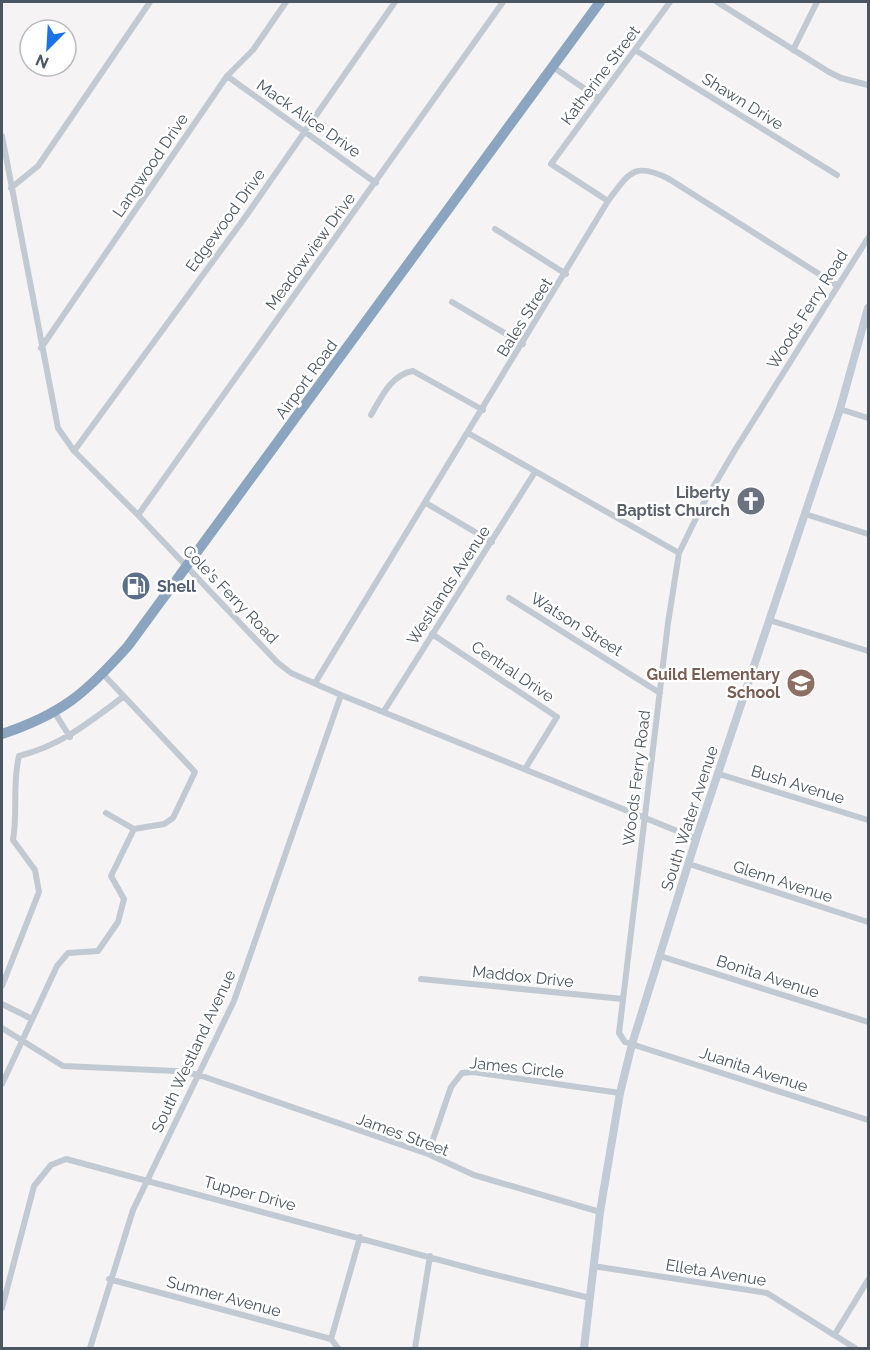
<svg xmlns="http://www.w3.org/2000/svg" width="870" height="1350" viewBox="0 0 870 1350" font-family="Raleway,sans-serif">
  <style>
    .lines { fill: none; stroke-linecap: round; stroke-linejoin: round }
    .street { stroke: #c1cad2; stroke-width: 6 }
    .secondary { stroke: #c1cbd6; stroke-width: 8 }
    .highway { stroke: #8ba5c1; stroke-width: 10 }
    .labels { text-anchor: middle; stroke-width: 5; stroke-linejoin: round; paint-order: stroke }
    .street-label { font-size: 16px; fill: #4a5661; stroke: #fff }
    .worship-label { font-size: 16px; font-weight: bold; fill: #5b616d; stroke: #fff; text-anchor: end }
    .service-label { font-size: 16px; font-weight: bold; fill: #4e5e75; stroke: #fff; text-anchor: start }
    .education-label { font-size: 16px; font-weight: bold; fill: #785e54; stroke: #fff; text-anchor: end }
  </style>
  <rect width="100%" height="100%" fill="#f5f3f3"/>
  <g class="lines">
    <path class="street" d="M717,2L829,72L841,78L868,85
      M635,50L837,175
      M793,50L817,2
      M553,67L598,98
      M227,76L376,183
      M2,136L58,428L74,451L138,515L277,662L291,673L341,695L697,839
      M11,188L38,166L150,2
      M608,201L551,164L670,2
      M495,229L566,274
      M868,238L735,450L702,506L679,553L668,623L619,1033L625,1042L868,1120
      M452,302L523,344
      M41,348L227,76L253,50L286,2
      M840,409L868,418
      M371,415C382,396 391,375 413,371L483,410
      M468,433L679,553
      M74,451L246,216L395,2
      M426,503L492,542
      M805,514L868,534
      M138,515L503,2
      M509,598L660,693
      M769,620L868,651
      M432,634L557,717L525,769
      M315,683L608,201C629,173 634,161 669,179L838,286
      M384,711L535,472
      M55,713L70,737
      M719,774L868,820
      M106,813L134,829
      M689,864L868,922
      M660,956L868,1022
      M421,979L623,999
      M2,986L39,892L35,870L13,840C18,812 12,784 19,756C62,745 88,723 123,697
      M2,1004L32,1019
      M2,1028L63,1066L176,1071L199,1075L428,1154L474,1175L600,1212
      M2,1084L57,966L68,953L98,951L118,922L124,899L111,876L134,829L164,824L173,818L195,772L103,674
      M428,1154L451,1087L462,1073L473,1072L620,1093
      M593,1266L767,1293L855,1348
      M109,1279L331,1339
      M2,1308L34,1186L51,1165L66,1159L480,1271L590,1298
      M835,1334L868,1280
      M331,1339L360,1237
      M331,1339L338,1348
      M90,1348L133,1210L234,1001L341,695
      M415,1348L430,1256"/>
    <path class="secondary" d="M584,1348L600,1212L620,1093L632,1044L697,836L840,409L868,308"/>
    <path class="highway" d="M2,734C62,714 86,693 128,646L600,2"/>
  </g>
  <defs>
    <g id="church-disc" transform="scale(1.5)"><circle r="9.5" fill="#6b7280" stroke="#fff"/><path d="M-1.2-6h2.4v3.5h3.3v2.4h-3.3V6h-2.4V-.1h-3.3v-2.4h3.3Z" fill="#fff"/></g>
    <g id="fuel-disc" transform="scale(1.5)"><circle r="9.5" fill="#5c6f8a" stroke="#fff"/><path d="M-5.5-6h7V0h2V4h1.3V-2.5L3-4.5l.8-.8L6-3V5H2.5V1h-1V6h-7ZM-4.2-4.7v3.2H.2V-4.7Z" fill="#fff"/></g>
    <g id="school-disc" transform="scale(1.5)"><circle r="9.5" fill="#8d6e63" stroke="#fff"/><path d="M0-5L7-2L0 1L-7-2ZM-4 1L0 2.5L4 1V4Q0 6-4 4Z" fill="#fff"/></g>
  </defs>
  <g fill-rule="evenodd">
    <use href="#church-disc" x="751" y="501"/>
    <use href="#fuel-disc" x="136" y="586"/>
    <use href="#school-disc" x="801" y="683"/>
  </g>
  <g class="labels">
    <g class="street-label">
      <text transform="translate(600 75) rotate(-53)" y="6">Katherine Street</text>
      <text transform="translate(743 101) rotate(32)" y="6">Shawn Drive</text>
      <text transform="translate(309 118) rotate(35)" y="6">Mack Alice Drive</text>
      <text transform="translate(150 165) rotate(-56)" y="6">Langwood Drive</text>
      <text transform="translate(225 220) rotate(-54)" y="6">Edgewood Drive</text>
      <text transform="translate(310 251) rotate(-54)" y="6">Meadowview Drive</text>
      <text transform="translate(807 309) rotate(-58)" y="6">Woods Ferry Road</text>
      <text transform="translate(524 317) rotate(-58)" y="6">Bales Street</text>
      <text transform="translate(306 379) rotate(-54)" y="6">Airport Road</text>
      <text transform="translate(448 585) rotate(-57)" y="6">Westlands Avenue</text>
      <text transform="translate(231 594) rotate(46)" y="6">Cole's Ferry Road</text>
      <text transform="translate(577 624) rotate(32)" y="6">Watson Street</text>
      <text transform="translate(513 671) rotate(34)" y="6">Central Drive</text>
      <text transform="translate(636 778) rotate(-83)" y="6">Woods Ferry Road</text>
      <text transform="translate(798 784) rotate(17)" y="6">Bush Avenue</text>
      <text transform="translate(689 818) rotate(-72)" y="6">South Water Avenue</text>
      <text transform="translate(783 881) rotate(18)" y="6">Glenn Avenue</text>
      <text transform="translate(523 976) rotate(6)" y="6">Maddox Drive</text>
      <text transform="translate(768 976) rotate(18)" y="6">Bonita Avenue</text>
      <text transform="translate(193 1051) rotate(-65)" y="6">South Westland Avenue</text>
      <text transform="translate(517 1067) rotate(6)" y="6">James Circle</text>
      <text transform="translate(754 1069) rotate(18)" y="6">Juanita Avenue</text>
      <text transform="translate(403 1134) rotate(20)" y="6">James Street</text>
      <text transform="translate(250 1193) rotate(15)" y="6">Tupper Drive</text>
      <text transform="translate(716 1272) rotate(9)" y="6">Elleta Avenue</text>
      <text transform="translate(224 1296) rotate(15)" y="6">Sumner Avenue</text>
    </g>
    <g class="worship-label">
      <text x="730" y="498">Liberty<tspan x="730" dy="18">Baptist Church</tspan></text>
    </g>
    <g class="service-label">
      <text x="157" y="592">Shell</text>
    </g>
    <g class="education-label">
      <text x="780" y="680">Guild Elementary<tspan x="780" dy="18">School</tspan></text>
    </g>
  </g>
  <rect width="870" height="1350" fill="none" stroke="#4a5661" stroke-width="6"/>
  <g transform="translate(48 48) rotate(204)"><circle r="28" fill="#ffffff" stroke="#b7bbc0" stroke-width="1.5"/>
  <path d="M0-4.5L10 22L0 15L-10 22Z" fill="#1a73e8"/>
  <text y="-9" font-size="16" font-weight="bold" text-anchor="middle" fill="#4a5661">N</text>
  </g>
</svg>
